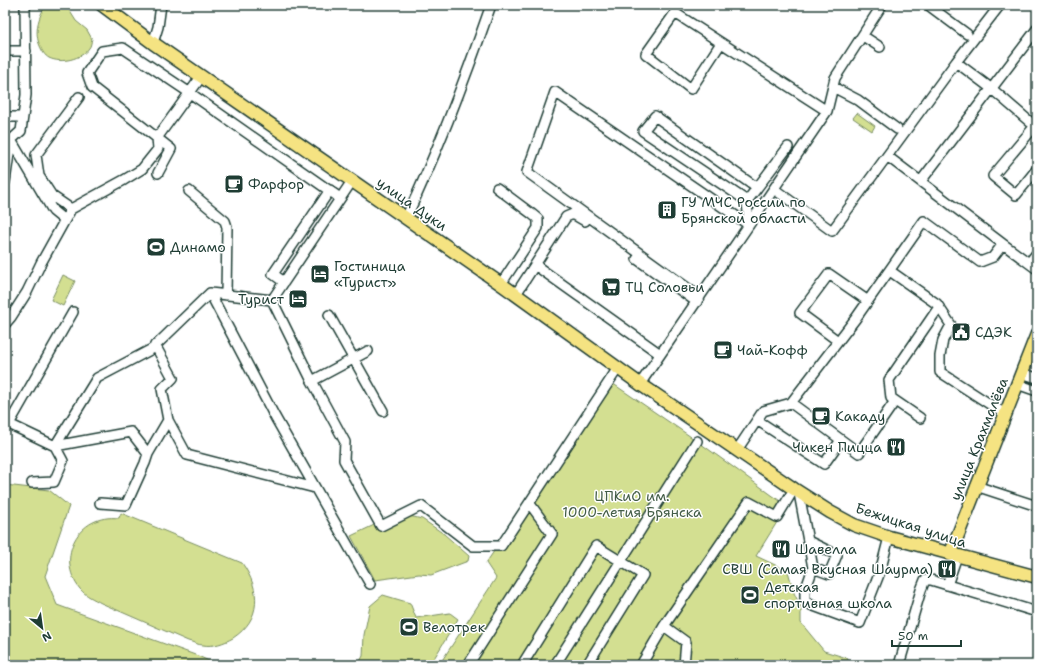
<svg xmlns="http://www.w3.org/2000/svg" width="1042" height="670" viewBox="0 0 1042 670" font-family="'Shantell Sans',sans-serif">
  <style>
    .green { fill: #d3df91; stroke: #798e62 }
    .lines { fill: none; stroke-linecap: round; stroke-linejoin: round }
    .minor-casing { stroke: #1f3d34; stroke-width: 12 }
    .major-casing { stroke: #1f3d34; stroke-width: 15 }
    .minor { stroke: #fff; stroke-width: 9 }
    .major { stroke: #f5e382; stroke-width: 12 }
    .labels { text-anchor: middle; stroke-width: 3; stroke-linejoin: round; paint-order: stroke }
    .poi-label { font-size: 14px; fill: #1f3d34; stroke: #fff; text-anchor: start }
    .street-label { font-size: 14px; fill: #1f3d34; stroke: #fff }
    .park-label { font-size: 14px; fill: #435d47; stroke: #fff }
  </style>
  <rect width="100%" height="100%" fill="#fff"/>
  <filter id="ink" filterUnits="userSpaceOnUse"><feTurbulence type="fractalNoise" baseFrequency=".025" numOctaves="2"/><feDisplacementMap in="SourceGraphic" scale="8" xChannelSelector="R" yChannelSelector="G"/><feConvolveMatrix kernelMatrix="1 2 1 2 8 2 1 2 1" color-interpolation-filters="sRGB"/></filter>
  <g filter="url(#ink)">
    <path class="green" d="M46,5H66L76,21L87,30L92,39C91,42 91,46 89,48C82,59 61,64 49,58C45,56 42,51 40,46C34,33 38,17 46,5Z
      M857,113L875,126L872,131L853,118Z
      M63,275L75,281L63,306L51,300Z
      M609,381L697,441L787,506L756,556L788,571L794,593L801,607V623L824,651L847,658L851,665H439L496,578L486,563Z
      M5,485L49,490L69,506L45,576L57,605L198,656L218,665H5Z
      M121,513L242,563C261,590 262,619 233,638C224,643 213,647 203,645C198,645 193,642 188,641L101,603C94,599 86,596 80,589C55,558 78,513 119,518Z
      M405,515L422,519L444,534L469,556L468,561L431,575L419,574L375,580L351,536L389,518Z
      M383,595L410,603L416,618L450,613L458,619L430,665H358L363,656L364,635L370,606Z"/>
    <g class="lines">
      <g class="minor-casing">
        <path id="minor" d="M928,5L967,34
          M863,36L880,47
          M153,43L158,27L161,5
          M721,43L691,89L646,54L675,13L827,111
          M5,51H26
          M956,62L992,89L1037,128
          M833,87L858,100L897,129
          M7,117H23
          M1035,126L993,176L1016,195L1037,169
          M5,140H11L21,131L26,95L25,5
          M11,140L53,211L64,220
          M887,156L1003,244L1037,269
          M158,173L171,149L92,87L87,73L102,51L123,48L190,93L340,198
          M921,181L1037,29
          M5,182L11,140
          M497,188L532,214L538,219V228L501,284
          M757,188L747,201L643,131L655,116L757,188L788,147
          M774,189L832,231L956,62L1000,5
          M189,191L225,221L227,227L226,295
          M747,201L749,225
          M71,209L52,196L39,176L36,155L79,97
          M406,218C439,149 466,77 491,5
          M637,259L697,302
          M1029,263L1037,253
          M535,265L660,354
          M890,271L937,304L951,325L943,340L940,356V372L1005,414
          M284,282L273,274L330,190
          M210,293L275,417L370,584
          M210,293L272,300
          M516,294L566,217L573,214L585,221
          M700,297L527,172L555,92L749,225
          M272,300L312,381L345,442L344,460L381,526L421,506L473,546H501L618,368
          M272,300L352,181
          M73,312L9,424L55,446L131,432L148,454L168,420
          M329,315L383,411
          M5,324L11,317L27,292L41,263L71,209L124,180L142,169L158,149L157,138L201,77
          M838,341L800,313L829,274L868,301
          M155,345L173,378L162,389L168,420L187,455L315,488
          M1021,373L1037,378
          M312,381L368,351
          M640,384L827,111L835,78L882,5
          M1017,384L1037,391
          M791,403L859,453L895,401
          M920,418L891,398L889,380L939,307
          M757,420L824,464L841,440
          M55,446L97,378L152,349L210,293
          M737,450L763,411L791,403L856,318L924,221L980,262L993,257L1003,244
          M32,483L54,482L63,461L55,446
          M976,486L1037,506
          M799,493L813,568L805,591V599L811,605L860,623L880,572L889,537
          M100,503L126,505L145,463L148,454
          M808,541L837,555L829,574L813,568
          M947,585L957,556
          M664,626L686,642L684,665
          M468,665L552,534L530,504
          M522,665L596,546L643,575L587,665
          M555,665L697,441
          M641,665L664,626L749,502L777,517L794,489
          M899,665L921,590L925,580H931L1037,612"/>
      </g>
      <g class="major-casing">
        <path id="major" d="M102,5L153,43L501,284L640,384L794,489L830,512L854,525L889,537L1037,577
          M950,555L1037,334"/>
      </g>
      <use href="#minor" class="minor"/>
      <use href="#major" class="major"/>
    </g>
  </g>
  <defs>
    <g id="cafe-square" transform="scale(1)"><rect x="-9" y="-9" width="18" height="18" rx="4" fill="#1f3d34" stroke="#fff"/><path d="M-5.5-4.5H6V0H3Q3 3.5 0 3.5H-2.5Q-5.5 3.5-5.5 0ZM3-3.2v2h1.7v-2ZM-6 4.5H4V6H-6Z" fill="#fff"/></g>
    <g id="building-square" transform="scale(1)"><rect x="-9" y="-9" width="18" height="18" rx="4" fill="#1f3d34" stroke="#fff"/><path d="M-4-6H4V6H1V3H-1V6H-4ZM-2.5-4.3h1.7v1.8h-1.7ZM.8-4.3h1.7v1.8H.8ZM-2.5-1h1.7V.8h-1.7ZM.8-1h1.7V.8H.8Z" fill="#fff"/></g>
    <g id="stadium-square" transform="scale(1)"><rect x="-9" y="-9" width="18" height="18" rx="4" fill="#1f3d34" stroke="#fff"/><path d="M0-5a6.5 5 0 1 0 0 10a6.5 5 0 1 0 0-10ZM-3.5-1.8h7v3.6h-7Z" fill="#fff"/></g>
    <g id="hotel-square" transform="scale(1)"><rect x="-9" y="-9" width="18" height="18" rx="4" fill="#1f3d34" stroke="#fff"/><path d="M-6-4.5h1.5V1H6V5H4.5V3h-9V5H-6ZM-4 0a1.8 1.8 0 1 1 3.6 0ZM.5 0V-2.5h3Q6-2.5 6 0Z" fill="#fff"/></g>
    <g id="supermarket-square" transform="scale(1)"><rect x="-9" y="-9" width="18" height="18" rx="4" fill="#1f3d34" stroke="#fff"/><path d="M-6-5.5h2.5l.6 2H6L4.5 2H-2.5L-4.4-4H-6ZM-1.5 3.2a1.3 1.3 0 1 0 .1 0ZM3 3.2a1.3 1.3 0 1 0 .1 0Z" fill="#fff"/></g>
    <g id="civic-square" transform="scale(1)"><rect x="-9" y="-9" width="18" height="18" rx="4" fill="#1f3d34" stroke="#fff"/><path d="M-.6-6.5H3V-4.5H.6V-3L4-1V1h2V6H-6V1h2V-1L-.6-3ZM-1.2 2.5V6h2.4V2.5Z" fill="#fff"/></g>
    <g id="restaurant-square" transform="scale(1)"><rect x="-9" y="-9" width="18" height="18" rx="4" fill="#1f3d34" stroke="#fff"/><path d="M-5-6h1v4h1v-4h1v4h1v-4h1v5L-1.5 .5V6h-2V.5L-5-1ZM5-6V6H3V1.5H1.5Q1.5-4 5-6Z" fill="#fff"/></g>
  </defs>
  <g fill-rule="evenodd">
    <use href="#cafe-square" x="234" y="184"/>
    <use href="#building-square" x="667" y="210"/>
    <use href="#stadium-square" x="156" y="247"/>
    <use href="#hotel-square" x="320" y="274"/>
    <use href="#supermarket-square" x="611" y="287"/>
    <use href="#hotel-square" x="298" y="299"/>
    <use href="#civic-square" x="961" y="332"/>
    <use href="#cafe-square" x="723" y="350"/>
    <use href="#cafe-square" x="821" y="416"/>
    <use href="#restaurant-square" x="896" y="447"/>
    <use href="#restaurant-square" x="781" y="549"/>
    <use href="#restaurant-square" x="947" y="569"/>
    <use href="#stadium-square" x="750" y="595"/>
    <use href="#stadium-square" x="409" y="627"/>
  </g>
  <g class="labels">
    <g class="poi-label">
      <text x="248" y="189">Фарфор</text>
      <text x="681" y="207">ГУ МЧС России по<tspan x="681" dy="16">Брянской области</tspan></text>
      <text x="170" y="252">Динамо</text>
      <text x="334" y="271">Гостиница<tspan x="334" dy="16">«Турист»</tspan></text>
      <text x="625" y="292">ТЦ Соловьи</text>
      <text x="284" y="304" text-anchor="end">Турист</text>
      <text x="975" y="337">СДЭК</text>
      <text x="737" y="355">Чай-Кофф</text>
      <text x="835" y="421">Какаду</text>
      <text x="882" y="452" text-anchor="end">Чикен Пицца</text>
      <text x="795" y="554">Шавелла</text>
      <text x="933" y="574" text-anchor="end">СВШ (Самая Вкусная Шаурма)</text>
      <text x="764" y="592">Детская<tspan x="764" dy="16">спортивная школа</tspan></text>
      <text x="423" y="632">Велотрек</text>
    </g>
    <g class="street-label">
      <text transform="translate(412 204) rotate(35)" y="5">улица Дуки</text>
      <text transform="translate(979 439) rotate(-68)" y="5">улица Крахмалёва</text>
      <text transform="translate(911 525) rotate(18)" y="5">Бежицкая улица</text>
    </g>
    <g class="park-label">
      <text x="632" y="501">ЦПКиО им.<tspan x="632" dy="16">1000-летия Брянска</tspan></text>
    </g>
  </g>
  <rect width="1042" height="670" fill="none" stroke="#fff" stroke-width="20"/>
  <rect x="10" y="10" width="1022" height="650" fill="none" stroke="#1f3d34" stroke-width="1.5" filter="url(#ink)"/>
  <g transform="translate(42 628) rotate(151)" stroke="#ffffff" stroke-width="3" paint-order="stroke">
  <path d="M0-3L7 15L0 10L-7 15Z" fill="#1f3d34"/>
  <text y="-6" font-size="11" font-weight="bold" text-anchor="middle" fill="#1f3d34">N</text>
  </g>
  <path d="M892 640v6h69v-6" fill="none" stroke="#1f3d34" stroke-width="2"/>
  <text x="898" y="640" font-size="12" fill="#1f3d34" stroke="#ffffff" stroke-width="3" paint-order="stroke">50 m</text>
</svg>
